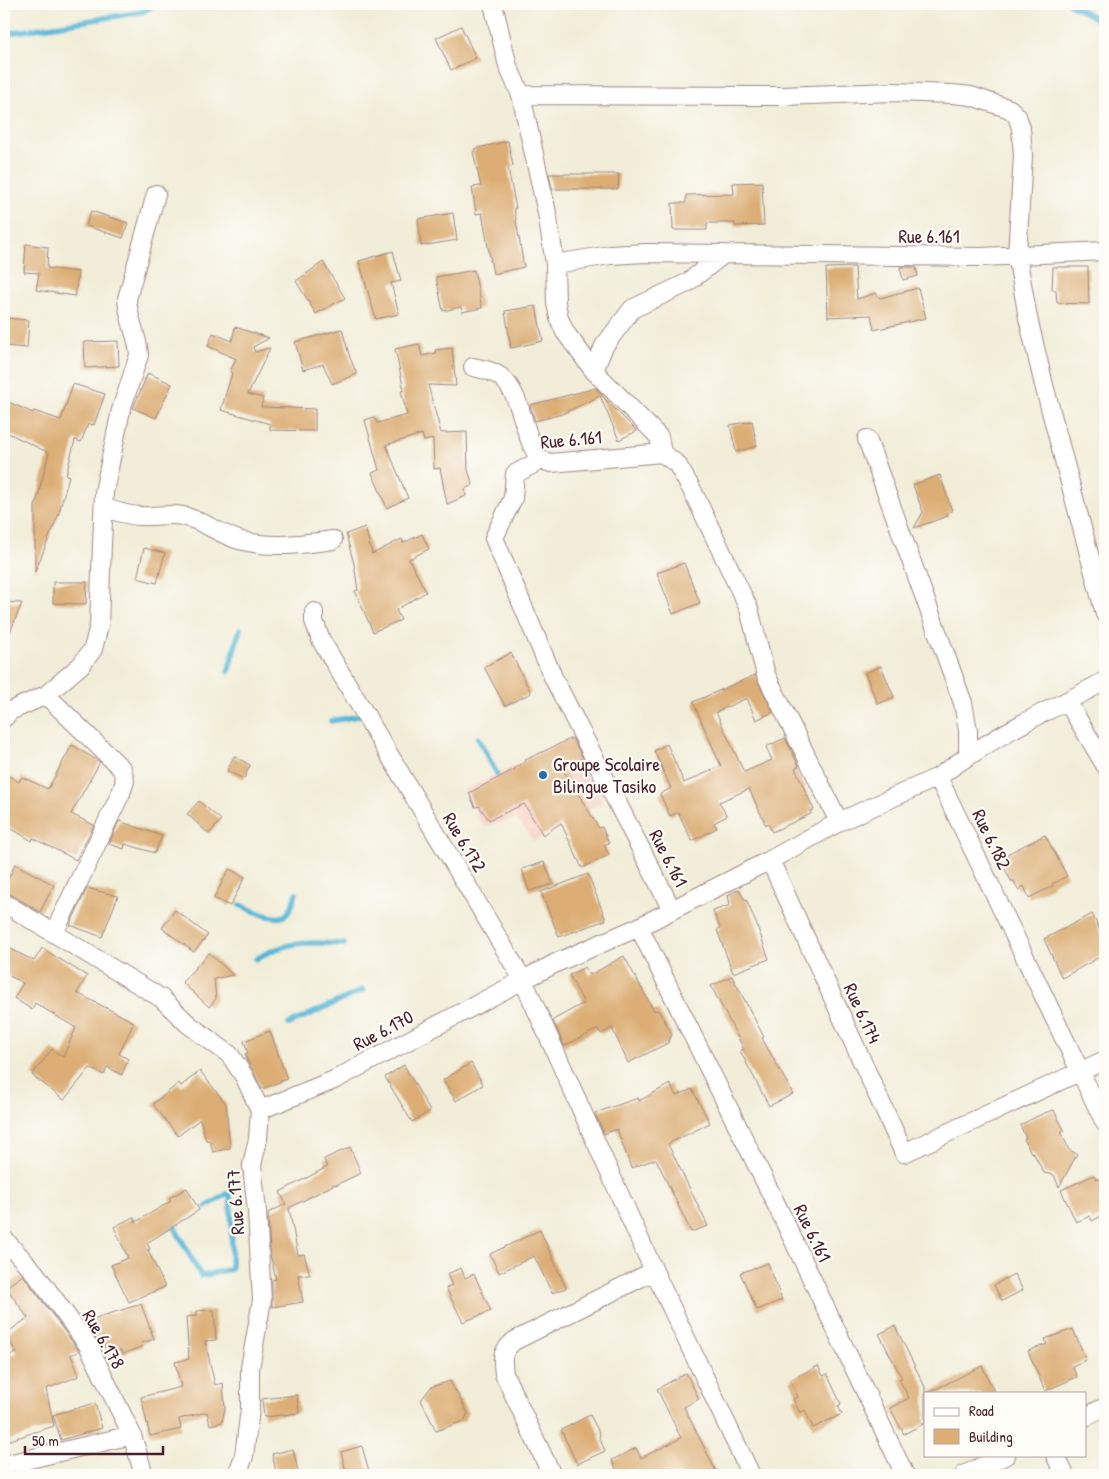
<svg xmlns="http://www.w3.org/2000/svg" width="1109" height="1479" viewBox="0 0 1109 1479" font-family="'Patrick Hand',sans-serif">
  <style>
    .built { fill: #f7d1c6 }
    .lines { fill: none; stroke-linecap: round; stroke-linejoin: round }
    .stream { stroke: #57b6d6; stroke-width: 5.5 }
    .building { fill: #dcae74 }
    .minor-casing { stroke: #9e8682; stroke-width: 20 }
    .minor { stroke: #fff; stroke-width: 18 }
    .poi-dot { fill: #1f6fb2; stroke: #fdfcf7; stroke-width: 2 }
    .labels { text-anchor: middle; stroke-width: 4.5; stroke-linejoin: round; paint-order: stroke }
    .street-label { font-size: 19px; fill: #4a1f2b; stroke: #fdfcf7 }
    .poi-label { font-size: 19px; fill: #4a1f2b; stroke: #fdfcf7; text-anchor: start }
  </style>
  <rect width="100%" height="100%" fill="#fdfcf7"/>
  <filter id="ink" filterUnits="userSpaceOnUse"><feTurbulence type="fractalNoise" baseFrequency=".02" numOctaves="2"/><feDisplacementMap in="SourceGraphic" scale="10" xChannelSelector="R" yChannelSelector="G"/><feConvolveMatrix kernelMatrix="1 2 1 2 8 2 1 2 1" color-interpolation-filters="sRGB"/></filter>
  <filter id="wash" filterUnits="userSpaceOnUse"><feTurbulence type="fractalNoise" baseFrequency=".0096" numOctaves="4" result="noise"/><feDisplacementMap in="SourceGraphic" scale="20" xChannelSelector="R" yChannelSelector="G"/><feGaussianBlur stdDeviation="1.12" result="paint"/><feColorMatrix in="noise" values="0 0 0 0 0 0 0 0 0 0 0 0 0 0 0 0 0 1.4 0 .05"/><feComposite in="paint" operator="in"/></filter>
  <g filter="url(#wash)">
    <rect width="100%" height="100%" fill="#f1edd8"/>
    <path class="built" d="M572,737L603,802L534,841L517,819L483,826L465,790Z"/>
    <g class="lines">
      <path class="stream" d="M1070,4L1092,16L1105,26
        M4,34L142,12L156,4
        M228,672L240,629
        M331,721L358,716
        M478,738L497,774
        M240,905C249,909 277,923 286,915C292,910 294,900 296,893
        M256,959C288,940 308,942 344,944
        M289,1024L363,990
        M174,1226L201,1276L231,1269L232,1230L230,1192L206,1207"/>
    </g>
    <g id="blocks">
      <path class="building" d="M461,26L476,58L451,70L436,38Z
        M508,141L513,166L508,168L516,208H514L524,267L493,274L482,213L476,214L472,187L481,186L473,152L475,151L474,149Z
        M549,174H619L618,189H552Z
        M762,182L764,225L735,226V223H707V230H673L672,203H686V195L734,194L733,183Z
        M91,211L128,223L123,238L86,226Z
        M453,213L457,240L421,246L418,219Z
        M26,244L48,247L47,268L78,272L75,296L36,290L39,273L24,272Z
        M393,251L401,281L391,283L399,314L376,319L359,261Z
        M323,262L345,298L316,314L296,281Z
        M855,267L857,299L876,293L880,298L918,288L926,318L874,330L871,315L828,317L826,268Z
        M900,267H916L918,276L903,280Z
        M1053,267H1088L1089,304L1057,303L1056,290H1052Z
        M474,270L482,308L462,312L461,307L443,311L436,277Z
        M536,306L543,341L511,348L505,311Z
        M4,318L29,320L27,348L4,346Z
        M235,327L269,338L253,347L255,352L270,348L248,394L263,398L261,407L315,409V431L270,430V424L221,410L232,373L230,372L236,359L208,346L213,333L232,341Z
        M342,329L350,358L357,374L332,384L323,364L303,370L295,342Z
        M118,341L119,366L85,368L84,342Z
        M419,344L422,356L436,353L435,350L452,348L456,386L428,385L441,433L467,432L468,470L473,485L465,489L466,496L447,504L440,468L434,469L433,439L424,441L422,434L386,445L408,498L387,508L372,473L379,470L365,420L374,417L377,423L407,415L401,391L404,390L395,349Z
        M148,373L172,384L156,418L133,408Z
        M73,384L105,394L94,425L88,424L81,442L75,440L66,475L69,476L58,516L35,572V507L49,453L4,431V400L33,413L34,411L61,420Z
        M596,388L602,395H601L637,431L619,440L600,396L562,414L535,421L530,405Z
        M752,421L757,446L736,452L730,425Z
        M940,475L952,511L947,513L948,516L914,528L923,512L913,485Z
        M365,527L372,554L402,539L403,543L422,534L429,549L409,559L426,592L396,610L401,620L373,632L355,591L358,590L354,564L346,534Z
        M144,548L165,553L157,583L137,578Z
        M684,563L700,603L673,614L657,573Z
        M53,582H87L86,604L53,603Z
        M4,602L22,603L4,647Z
        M511,653L531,693L505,706L484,667Z
        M881,666L894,697L878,704L865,673Z
        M755,675L773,712L756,720L747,698L716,712L744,772L772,760L766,747L785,738L799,766L795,768L814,810L810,811L811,814L772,832L768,823L766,825L749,789L719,802L727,816L714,823L717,828L692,841L678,812L670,816L660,794L671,788L654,751L667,744L684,783L721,766L693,702Z
        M572,738L583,758L562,768L599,828L602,827L609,843L604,845L609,855L582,868L561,823L543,835L524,804L489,820L479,806L475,807L469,793L515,769V768L526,761L525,760Z
        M72,745L100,762L71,814L94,825L76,860L33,838L32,841L4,824V785L9,776L19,782L22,777L48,789Z
        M234,756L250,765L244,779L227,771Z
        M199,801L221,820L209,834L187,814Z
        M119,821L162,836L155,853L125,844L124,849L109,844Z
        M1045,835L1067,876L1052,884L1053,886L1029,898L1024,886L1018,890L1014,881H1011L1002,863L1009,859L1007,854Z
        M544,862L553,884L529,891L522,869Z
        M15,864L54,885L40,912L10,894L4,892V889Z
        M229,869L245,877L230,906L214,898Z
        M588,874L606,920L559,937L541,892Z
        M87,888L118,896L102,937L70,925Z
        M739,889L744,899H746L756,923L769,959L733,973L717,930L720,928L713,911L730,905L728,895Z
        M175,910L208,935L194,952L162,928Z
        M1092,914L1105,941V954L1062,978L1044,939Z
        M9,948L34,961L42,948L87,976L77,993L134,1022L119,1054L128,1059L122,1075L107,1067L104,1075L90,1068L64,1100L32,1075L52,1049L63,1057L76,1028L35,1003L32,1010L14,998L23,983L4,973V957Z
        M209,953L233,975L214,979L216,999L209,1007L182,982Z
        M624,956L654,1011L658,1010L672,1034L668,1043L628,1063L612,1028L601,1034L598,1029L564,1046L553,1020L584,1003L569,975L585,967L590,975Z
        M732,976L764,1037L762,1038L793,1094L769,1106L740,1051L744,1049L711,986Z
        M270,1031L287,1079L262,1089L248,1062L245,1054L248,1053L244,1041Z
        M471,1063L483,1085L456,1101L443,1080Z
        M404,1065L430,1111L412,1122L385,1077Z
        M200,1071L226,1104L230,1148L213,1152L210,1141L206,1140L200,1119L178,1136L153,1104L179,1083L181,1086Z
        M670,1084L676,1096L692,1089L710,1123L668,1144L708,1226L691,1232L656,1159L631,1168L617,1129L604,1134L595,1113L638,1098L639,1101Z
        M1054,1110L1064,1130L1061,1132L1069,1150L1077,1154L1059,1187L1054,1175L1044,1173L1033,1152L1031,1153L1024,1139L1026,1138L1020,1125L1044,1113Z
        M350,1147L361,1173L336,1185L335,1184L289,1208L298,1255L304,1254L310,1275H298L303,1302L272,1307V1280L276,1279L270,1254L268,1213L286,1204L280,1192L327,1167L324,1159Z
        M1094,1175L1096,1179L1102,1180L1105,1188V1214L1092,1221L1090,1216L1076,1222L1061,1190Z
        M187,1188L199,1210L147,1243L150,1249L148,1250L165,1287L129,1302L111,1265L128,1258L114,1227L133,1217L136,1222L171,1201L169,1198Z
        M540,1230L566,1288L552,1293L534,1256L499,1273L490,1254Z
        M768,1263L782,1300L757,1310L740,1273Z
        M461,1268L465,1278L474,1274L491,1311L463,1322L446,1288L452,1285L447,1274Z
        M1014,1274L1023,1290L1002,1301L994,1285Z
        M23,1275L79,1351L71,1355L79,1376L46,1389L54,1426L4,1442V1356L17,1353L5,1334L28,1318L6,1287Z
        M141,1304L154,1339L142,1343L143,1346L123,1354L121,1350L107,1354L103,1340L98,1342L94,1336L89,1320Z
        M214,1310L216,1340L205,1341L215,1385L223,1383L225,1408L222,1422L210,1425L207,1412L179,1419L181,1429L150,1436L141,1397L181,1387L175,1362L189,1359L186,1317L197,1316V1311Z
        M895,1326L925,1387V1423L904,1434L890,1408L909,1398L899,1379L902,1378L879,1334Z
        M1073,1329L1086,1360L1072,1366L1077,1377L1045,1391L1028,1351L1047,1344L1045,1339Z
        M818,1366L823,1376L827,1374L841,1404L838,1406L842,1414L813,1428L805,1410L800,1413L793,1399L798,1397L790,1380Z
        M982,1366L995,1393H928Z
        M686,1373L699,1399L684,1407L718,1475H619L612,1460L636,1448L641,1458L681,1438L657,1389Z
        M450,1381L468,1413L464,1421L436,1431L421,1400L431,1387Z
        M297,1395L299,1413L264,1417L262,1399Z
        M95,1403L102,1428L61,1440L53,1415Z
        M590,1415L600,1434L599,1437L605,1451L577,1464L561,1430Z
        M362,1446L370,1475H347L341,1452Z
        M293,1449L299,1475H277L272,1454Z"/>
    </g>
  </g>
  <g filter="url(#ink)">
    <use href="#blocks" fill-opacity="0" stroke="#9e8682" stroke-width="1"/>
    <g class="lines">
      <g class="minor-casing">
        <path id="minor" d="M493,4L508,66L521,95L547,213L555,264L556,303L559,318L565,332L594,371
          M521,95L782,96L893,92L952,94L971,96L1010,109L1017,116L1021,128L1023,156L1017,255L1028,318L1044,385L1105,614
          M555,264L610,255L646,253L724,254
          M473,367C483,369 494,371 502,378C524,398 522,437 541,460
          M867,439L963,703L968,730V755
          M662,453L677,464L691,488L749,609L766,675L839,822
          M104,508C115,511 129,516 141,516C155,517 169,513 183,516C202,520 219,534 239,540C270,549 302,544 333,540
          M314,612V621L321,640L523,980L558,962L639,927
          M46,695L122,769L125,781L121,793L54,933
          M1067,701L1105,681
          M4,718L10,711L46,695L81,665L93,649L99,625L104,492L121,410L139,355C138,336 128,319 127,299L156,194
          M1105,765L1067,701C1022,722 979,747 938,777L1105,1123
          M938,777L839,822L770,860L904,1153L1105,1060
          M4,903L161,998L188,1024L230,1055L244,1076L260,1110L258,1139L252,1165L257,1211L262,1300L250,1368V1409L244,1456L237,1475
          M672,910L770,860
          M260,1110L334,1080L523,980L654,1271L751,1475
          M4,1239L35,1273L88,1345L132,1435L144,1475
          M1085,1417L1105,1407
          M1055,1455L1065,1475
          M4,1465L132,1435
          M552,1475L504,1374C502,1356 501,1353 514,1341L654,1271
          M905,1475L779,1210L639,927L672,910L553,677L494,538L513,498L515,474L541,460L551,463L662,453L659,437L594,371L604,346L632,309L687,283L724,254L981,257L1105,251
          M964,1475L1006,1455"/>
      </g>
      <use href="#minor" class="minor"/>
    </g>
  </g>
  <circle class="poi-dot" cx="543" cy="775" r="5"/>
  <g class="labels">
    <g class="street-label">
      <text x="929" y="243">Rue 6.161</text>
      <text transform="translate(571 439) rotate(-5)" y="7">Rue 6.161</text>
      <text transform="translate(992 839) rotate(64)" y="7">Rue 6.182</text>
      <text transform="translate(465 842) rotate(59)" y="7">Rue 6.172</text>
      <text transform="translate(669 858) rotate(63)" y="7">Rue 6.161</text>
      <text transform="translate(863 1013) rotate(65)" y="7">Rue 6.174</text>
      <text transform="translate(383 1030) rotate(-28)" y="7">Rue 6.170</text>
      <text transform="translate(235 1202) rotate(-94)" y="7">Rue 6.177</text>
      <text transform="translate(813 1233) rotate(64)" y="7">Rue 6.161</text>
      <text transform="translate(104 1339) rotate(60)" y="7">Rue 6.178</text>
    </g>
    <g class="poi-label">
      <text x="553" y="771">Groupe Scolaire<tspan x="553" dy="22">Bilingue Tasiko</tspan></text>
    </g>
  </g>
  <rect width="1109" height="1479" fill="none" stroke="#fdfcf7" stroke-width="20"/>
  <rect x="924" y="1392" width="162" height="65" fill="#fdfcf7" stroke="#b5a4a5"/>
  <rect x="934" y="1408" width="25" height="8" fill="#ffffff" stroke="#b5a4a5"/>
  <text x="969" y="1416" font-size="15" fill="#4a1f2b">Road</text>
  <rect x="934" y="1429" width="25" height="15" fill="#dcae74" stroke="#b5a4a5"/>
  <text x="969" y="1442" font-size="15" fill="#4a1f2b">Building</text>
  <path d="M25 1446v8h138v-8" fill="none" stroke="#4a1f2b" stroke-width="2.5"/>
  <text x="32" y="1446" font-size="15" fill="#4a1f2b" stroke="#fdfcf7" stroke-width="4" paint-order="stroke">50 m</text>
</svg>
